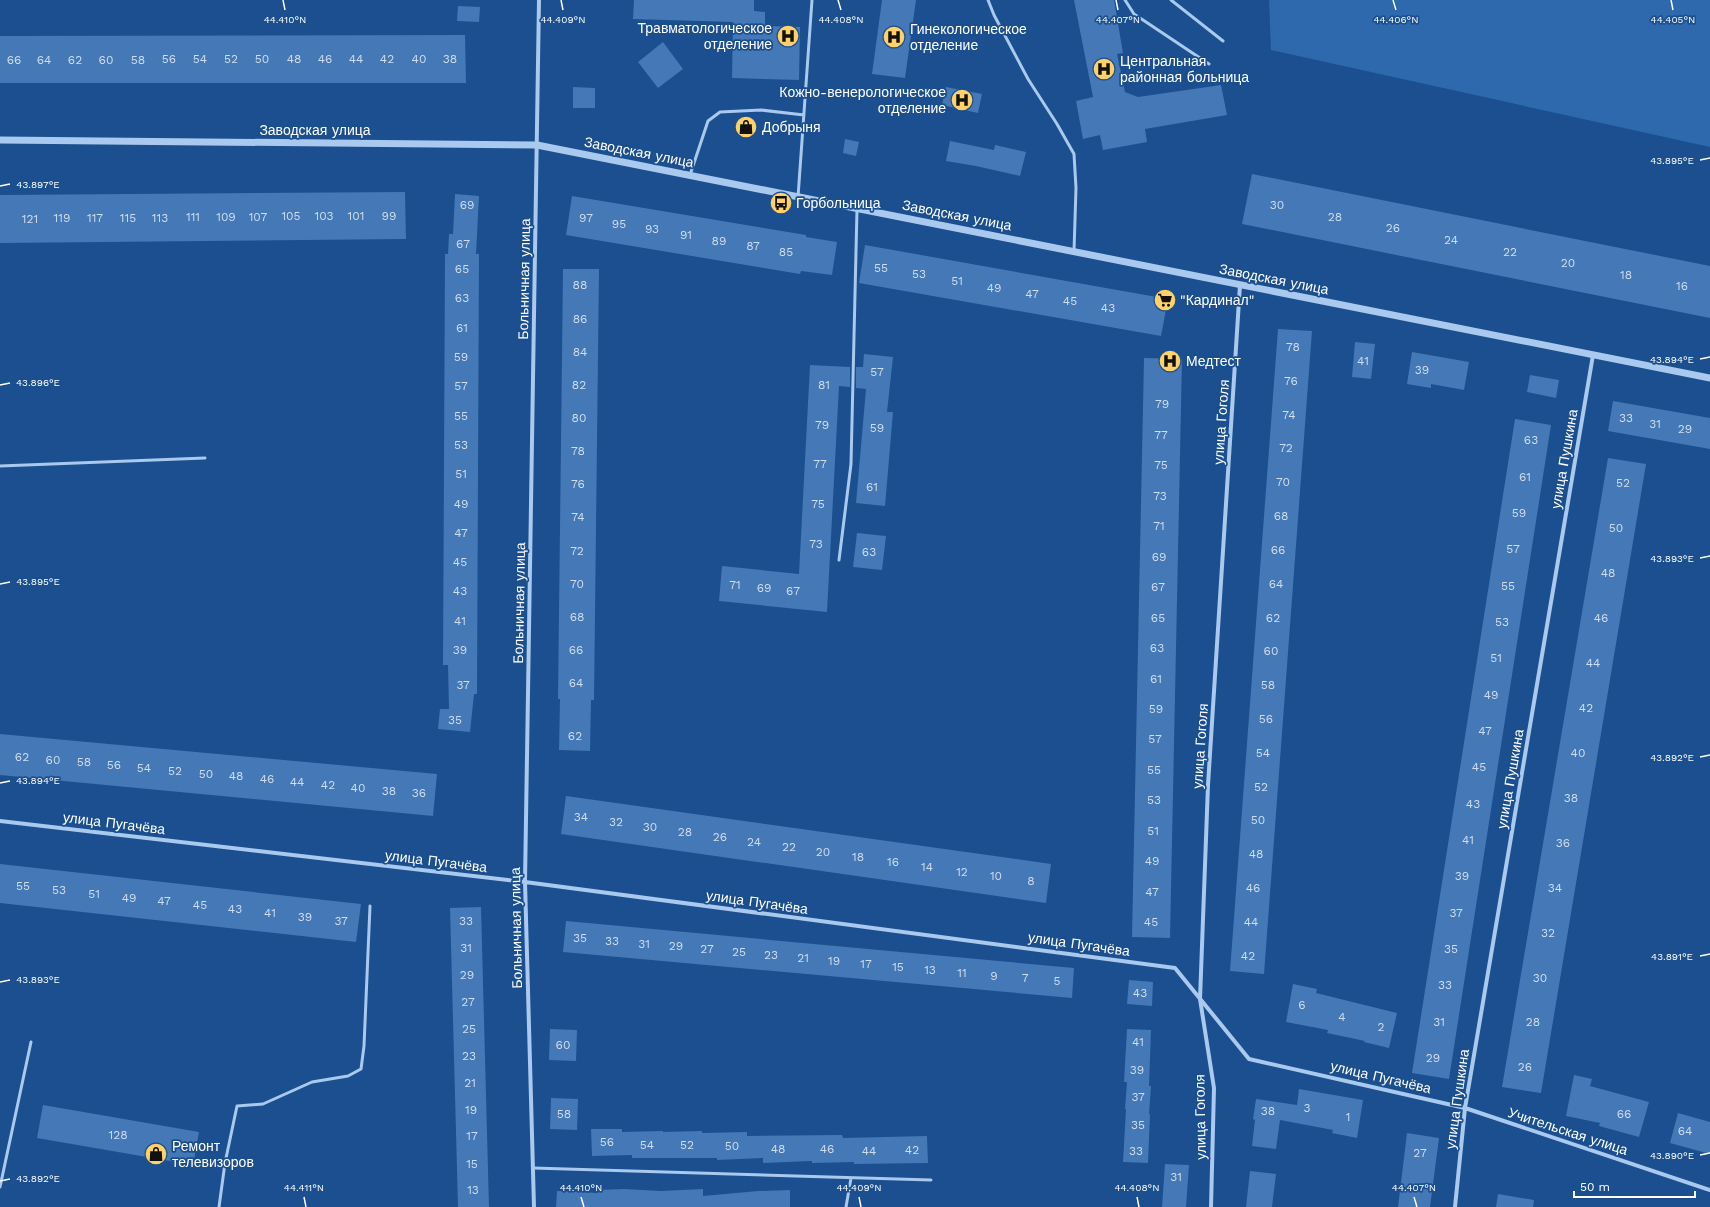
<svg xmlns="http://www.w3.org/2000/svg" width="1710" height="1207" viewBox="0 0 1710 1207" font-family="'Work Sans',sans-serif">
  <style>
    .green { fill: #2e69ad }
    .building { fill: #4478b7 }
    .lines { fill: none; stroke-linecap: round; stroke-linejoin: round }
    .service { stroke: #a9c9ee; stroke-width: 3 }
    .minor { stroke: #a9c9ee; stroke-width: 4 }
    .tertiary { stroke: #a9c9ee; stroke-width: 7 }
    .ticks { fill: none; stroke: #fff; stroke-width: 1.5 }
    .labels { text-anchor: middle; stroke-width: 3.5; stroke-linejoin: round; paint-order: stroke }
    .number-label { font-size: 12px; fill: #d0dded }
    .poi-label { font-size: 14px; fill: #fff; stroke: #1b4f8f; text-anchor: start }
    .street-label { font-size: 14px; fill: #fff; stroke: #1b4f8f }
    .ticks-label { font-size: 10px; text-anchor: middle; fill: #fff; stroke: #1b4f8f; stroke-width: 3.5; stroke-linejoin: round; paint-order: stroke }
  </style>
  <rect width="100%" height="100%" fill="#1b4f8f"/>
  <path class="green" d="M1269,0H1710V147L1271,50Z"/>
  <path class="building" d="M634,0H754V11L765,12V26L800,27L799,80L732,78L733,22L633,19Z
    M882,0H916L905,78L872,74Z
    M1074,0H1114L1123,53L1117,54L1125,92L1138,97L1221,85L1227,115L1145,129L1147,142L1103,150L1100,135L1083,139L1076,101L1093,97Z
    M458,6L480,7L479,22L457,21Z
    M465,35L466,83H0V36Z
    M663,42L683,69L658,88L638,62Z
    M573,87L595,88V108H573Z
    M946,87L982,94L978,113L942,105Z
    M845,139L859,142L856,156L843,153Z
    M950,141L994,150L995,145L1026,152L1020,176L976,166L946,161Z
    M1252,174L1710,266V318L1242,224Z
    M405,192L406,239L0,243V195Z
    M455,194L479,196L476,254H479L477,694H474L470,732L438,729L440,709H449L448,665H443L445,254H448L449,234H453Z
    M572,196L806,235V237L837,242L832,275L801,271L800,274L566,235Z
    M865,245L1168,299L1161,336L859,283Z
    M563,269H599L594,700H591L590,751L559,750L560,699H558Z
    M1278,329L1312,331L1264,974L1230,971Z
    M1355,342L1375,344L1371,379L1352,377Z
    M1412,352L1469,362L1464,390L1431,384V388L1407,384Z
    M864,354L893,357L887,412H893L885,506L856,503L866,389L856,388V367H863Z
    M1144,358L1182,359L1170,938L1132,937Z
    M810,365L850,367V387L839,386L827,612L719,601L722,566L799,574Z
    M1530,375L1559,380L1556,398L1527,392Z
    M1613,401L1710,418V449L1608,431Z
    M1515,419L1551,425L1449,1079L1412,1073Z
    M1608,458L1646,464L1541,1093L1502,1087Z
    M857,533L886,536L882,570L853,567Z
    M0,734L437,774L433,816L0,775Z
    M566,796L1051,864L1046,903L561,834Z
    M0,864L361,904L356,942L0,903Z
    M481,907L489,1207H458L450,908Z
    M566,921L1074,968L1072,998L563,952Z
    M1129,980L1153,982L1152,1006L1127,1004Z
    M1293,984L1317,989L1316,993L1397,1013L1389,1048L1364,1042L1365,1041L1327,1033L1328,1030L1286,1022Z
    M550,1029L577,1030L576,1061L549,1060Z
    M1127,1029L1151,1030L1149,1086H1151L1149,1114H1150L1148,1163L1123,1162L1126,1109H1125L1127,1082H1124Z
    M1574,1075L1592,1079L1590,1086L1649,1102L1639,1137L1599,1126L1600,1123L1566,1116Z
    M1299,1089L1363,1100L1357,1138L1332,1133L1333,1130L1280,1120L1276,1149L1252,1146L1255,1120L1253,1119L1256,1099L1297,1105Z
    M551,1098L578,1099L577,1130L550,1129Z
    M43,1105L199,1132L193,1165L37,1138Z
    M1678,1113L1710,1122V1154L1670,1143Z
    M591,1129H622V1132L663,1131V1132L702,1131V1133L747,1132V1136L842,1135L843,1138L927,1136L928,1163L854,1164V1162L812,1163V1161L763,1163V1158L717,1160V1158H632V1155L592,1156Z
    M1407,1133L1439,1138L1430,1207H1398Z
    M1165,1164L1189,1165L1186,1207H1162Z
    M1250,1171L1276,1174L1272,1207H1246Z
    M624,1189L661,1191L703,1189V1196L758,1191L790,1190V1207H556L557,1191L598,1193V1190Z
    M1498,1194L1534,1200L1533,1207H1496Z"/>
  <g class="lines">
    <path class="service" d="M988,0L994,15L1028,79L1057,124L1074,154L1076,188L1074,251
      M1125,0L1134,14L1209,64
      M1171,0L1223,41
      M690,175L708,121L720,112L761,110L804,115
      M798,197L812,0
      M0,466L205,458
      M839,560L851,464L857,209
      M533,1168L931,1180
      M0,1187L31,1042
      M219,1207L225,1163L237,1106L263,1104L312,1082L348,1076L361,1069L364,1046L370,906
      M846,1207L851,1178"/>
    <path class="minor" d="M0,821L525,882L1175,968L1249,1059L1465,1108L1710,1190
      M534,1207L525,882L539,0
      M1211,1207L1214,1088L1200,999L1208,785L1240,285
      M1455,1207L1465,1108L1593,355"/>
    <path class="tertiary" d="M0,140L537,145L1710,378"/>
  </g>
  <path class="ticks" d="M283,0L285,10M561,0L563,10M838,0L841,10M1116,0L1118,10M1393,0L1396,10M1671,0L1673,10M1700,160L1710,158M0,186L10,184M1700,359L1710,357M0,385L10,383M1700,558L1710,556M0,584L10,582M1700,757L1710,755M0,783L10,781M1700,956L1710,954M0,982L10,980M1700,1155L1710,1153M0,1181L10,1179M304,1197L306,1207M581,1197L584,1207M859,1197L861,1207M1137,1197L1139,1207M1414,1197L1417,1207"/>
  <defs>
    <g id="hospital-disc" transform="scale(1.15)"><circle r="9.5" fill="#ffd166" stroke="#1b4f8f"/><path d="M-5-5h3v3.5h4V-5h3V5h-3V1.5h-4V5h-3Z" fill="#111"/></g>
    <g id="shop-disc" transform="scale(1.15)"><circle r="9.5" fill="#ffd166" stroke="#1b4f8f"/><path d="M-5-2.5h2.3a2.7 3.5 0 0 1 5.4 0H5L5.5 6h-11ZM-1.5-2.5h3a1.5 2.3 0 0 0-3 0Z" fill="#111"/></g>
    <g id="bus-disc" transform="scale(1.15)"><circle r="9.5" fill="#ffd166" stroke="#1b4f8f"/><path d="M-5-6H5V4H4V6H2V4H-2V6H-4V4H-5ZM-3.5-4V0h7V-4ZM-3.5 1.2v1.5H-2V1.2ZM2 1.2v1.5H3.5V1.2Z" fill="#111"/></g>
    <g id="supermarket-disc" transform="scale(1.15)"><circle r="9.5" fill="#ffd166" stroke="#1b4f8f"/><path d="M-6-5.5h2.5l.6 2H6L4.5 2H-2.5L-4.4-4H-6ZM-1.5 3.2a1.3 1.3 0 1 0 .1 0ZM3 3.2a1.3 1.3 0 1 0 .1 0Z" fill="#111"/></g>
  </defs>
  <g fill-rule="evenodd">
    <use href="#hospital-disc" x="788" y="36"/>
    <use href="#hospital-disc" x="894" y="37"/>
    <use href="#hospital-disc" x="1104" y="69"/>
    <use href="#hospital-disc" x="962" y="100"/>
    <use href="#shop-disc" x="746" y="127"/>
    <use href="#bus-disc" x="781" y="203"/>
    <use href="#supermarket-disc" x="1165" y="300"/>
    <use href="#hospital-disc" x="1170" y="361"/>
    <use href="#shop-disc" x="156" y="1154"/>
  </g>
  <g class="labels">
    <g class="number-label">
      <text x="169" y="63">56</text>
      <text x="200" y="63">54</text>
      <text x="231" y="63">52</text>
      <text x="262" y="63">50</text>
      <text x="294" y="63">48</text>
      <text x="325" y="63">46</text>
      <text x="356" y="63">44</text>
      <text x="387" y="63">42</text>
      <text x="419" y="63">40</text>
      <text x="450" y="63">38</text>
      <text x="14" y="64">66</text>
      <text x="44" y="64">64</text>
      <text x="75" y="64">62</text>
      <text x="106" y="64">60</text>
      <text x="138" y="64">58</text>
      <text x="467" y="209">69</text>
      <text x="1277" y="209">30</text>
      <text x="291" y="220">105</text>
      <text x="324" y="220">103</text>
      <text x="356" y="220">101</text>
      <text x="389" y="220">99</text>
      <text x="193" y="221">111</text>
      <text x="226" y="221">109</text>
      <text x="258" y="221">107</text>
      <text x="1335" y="221">28</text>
      <text x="62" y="222">119</text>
      <text x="95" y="222">117</text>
      <text x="128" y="222">115</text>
      <text x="160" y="222">113</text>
      <text x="586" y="222">97</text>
      <text x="30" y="223">121</text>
      <text x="619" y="228">95</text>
      <text x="1393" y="232">26</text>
      <text x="652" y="233">93</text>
      <text x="686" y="239">91</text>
      <text x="1451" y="244">24</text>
      <text x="719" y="245">89</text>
      <text x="463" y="248">67</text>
      <text x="753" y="250">87</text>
      <text x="786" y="256">85</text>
      <text x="1510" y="256">22</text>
      <text x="1568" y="267">20</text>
      <text x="881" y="272">55</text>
      <text x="462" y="273">65</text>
      <text x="919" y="278">53</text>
      <text x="1626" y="279">18</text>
      <text x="957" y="285">51</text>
      <text x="580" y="289">88</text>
      <text x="1682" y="290">16</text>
      <text x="994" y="292">49</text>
      <text x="1032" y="298">47</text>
      <text x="462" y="302">63</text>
      <text x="1070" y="305">45</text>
      <text x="1108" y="312">43</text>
      <text x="580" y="323">86</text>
      <text x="462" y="332">61</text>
      <text x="1293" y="351">78</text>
      <text x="580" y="356">84</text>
      <text x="461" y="361">59</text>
      <text x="1363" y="365">41</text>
      <text x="1422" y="374">39</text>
      <text x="877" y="376">57</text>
      <text x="1291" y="385">76</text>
      <text x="579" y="389">82</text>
      <text x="824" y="389">81</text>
      <text x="461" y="390">57</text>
      <text x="1162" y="408">79</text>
      <text x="1289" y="419">74</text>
      <text x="461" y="420">55</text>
      <text x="579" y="422">80</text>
      <text x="1626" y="422">33</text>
      <text x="1655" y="428">31</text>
      <text x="822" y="429">79</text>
      <text x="877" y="432">59</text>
      <text x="1685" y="433">29</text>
      <text x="1161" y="439">77</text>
      <text x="1531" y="444">63</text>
      <text x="461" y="449">53</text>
      <text x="1286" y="452">72</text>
      <text x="578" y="455">78</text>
      <text x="820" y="468">77</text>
      <text x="1161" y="469">75</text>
      <text x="461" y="478">51</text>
      <text x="1525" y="481">61</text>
      <text x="1283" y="486">70</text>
      <text x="1623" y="487">52</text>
      <text x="578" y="488">76</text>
      <text x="872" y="491">61</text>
      <text x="1160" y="500">73</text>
      <text x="461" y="508">49</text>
      <text x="818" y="508">75</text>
      <text x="1519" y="517">59</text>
      <text x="1281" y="520">68</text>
      <text x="578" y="521">74</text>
      <text x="1159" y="530">71</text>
      <text x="1616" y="532">50</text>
      <text x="461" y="537">47</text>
      <text x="816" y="548">73</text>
      <text x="1513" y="553">57</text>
      <text x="1278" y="554">66</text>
      <text x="577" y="555">72</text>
      <text x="869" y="556">63</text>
      <text x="1159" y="561">69</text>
      <text x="460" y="566">45</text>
      <text x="1608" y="577">48</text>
      <text x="577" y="588">70</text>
      <text x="1276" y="588">64</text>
      <text x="735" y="589">71</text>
      <text x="1508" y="590">55</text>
      <text x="1158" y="591">67</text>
      <text x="764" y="592">69</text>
      <text x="460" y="595">43</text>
      <text x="793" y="595">67</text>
      <text x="577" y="621">68</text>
      <text x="1158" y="622">65</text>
      <text x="1273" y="622">62</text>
      <text x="1601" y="622">46</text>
      <text x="460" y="625">41</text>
      <text x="1502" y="626">53</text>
      <text x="1157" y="652">63</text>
      <text x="460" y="654">39</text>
      <text x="576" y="654">66</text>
      <text x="1271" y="655">60</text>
      <text x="1496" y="662">51</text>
      <text x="1593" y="667">44</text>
      <text x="1156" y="683">61</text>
      <text x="576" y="687">64</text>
      <text x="463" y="689">37</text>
      <text x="1268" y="689">58</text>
      <text x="1491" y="699">49</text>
      <text x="1586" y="712">42</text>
      <text x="1156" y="713">59</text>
      <text x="1266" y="723">56</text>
      <text x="455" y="724">35</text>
      <text x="1485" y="735">47</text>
      <text x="575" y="740">62</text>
      <text x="1155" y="743">57</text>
      <text x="1263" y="757">54</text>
      <text x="1578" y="757">40</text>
      <text x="22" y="761">62</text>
      <text x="53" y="764">60</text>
      <text x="84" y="766">58</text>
      <text x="114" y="769">56</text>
      <text x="1479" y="771">45</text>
      <text x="144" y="772">54</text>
      <text x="1154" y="774">55</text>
      <text x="175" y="775">52</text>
      <text x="206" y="778">50</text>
      <text x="236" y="780">48</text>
      <text x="267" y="783">46</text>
      <text x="297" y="786">44</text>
      <text x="328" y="789">42</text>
      <text x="1261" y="791">52</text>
      <text x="358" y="792">40</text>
      <text x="389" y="795">38</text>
      <text x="419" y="797">36</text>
      <text x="1571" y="802">38</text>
      <text x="1154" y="804">53</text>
      <text x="1473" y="808">43</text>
      <text x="581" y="821">34</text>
      <text x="1258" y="824">50</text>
      <text x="616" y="826">32</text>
      <text x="650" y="831">30</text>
      <text x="1153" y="835">51</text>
      <text x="685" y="836">28</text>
      <text x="720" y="841">26</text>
      <text x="1468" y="844">41</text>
      <text x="754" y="846">24</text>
      <text x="1563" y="847">36</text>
      <text x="789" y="851">22</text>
      <text x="823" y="856">20</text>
      <text x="1256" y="858">48</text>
      <text x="858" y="861">18</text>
      <text x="1152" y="865">49</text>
      <text x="893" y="866">16</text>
      <text x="927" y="871">14</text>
      <text x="962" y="876">12</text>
      <text x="996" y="880">10</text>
      <text x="1462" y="880">39</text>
      <text x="1031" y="885">8</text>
      <text x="23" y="890">55</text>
      <text x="1253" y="892">46</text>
      <text x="1555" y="892">34</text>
      <text x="59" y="894">53</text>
      <text x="1152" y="896">47</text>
      <text x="94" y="898">51</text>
      <text x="129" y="902">49</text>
      <text x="164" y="905">47</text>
      <text x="200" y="909">45</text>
      <text x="235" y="913">43</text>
      <text x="270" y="917">41</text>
      <text x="1456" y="917">37</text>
      <text x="305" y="921">39</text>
      <text x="341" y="925">37</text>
      <text x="466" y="925">33</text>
      <text x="1151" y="926">45</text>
      <text x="1251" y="926">44</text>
      <text x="1548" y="937">32</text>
      <text x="580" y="942">35</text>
      <text x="612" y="945">33</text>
      <text x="644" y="948">31</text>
      <text x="676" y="950">29</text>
      <text x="466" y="952">31</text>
      <text x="707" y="953">27</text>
      <text x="1451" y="953">35</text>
      <text x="739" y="956">25</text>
      <text x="771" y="959">23</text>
      <text x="1248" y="960">42</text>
      <text x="803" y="962">21</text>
      <text x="834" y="965">19</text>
      <text x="866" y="968">17</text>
      <text x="898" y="971">15</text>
      <text x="930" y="974">13</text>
      <text x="962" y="977">11</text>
      <text x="467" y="979">29</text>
      <text x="994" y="980">9</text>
      <text x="1025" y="982">7</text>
      <text x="1540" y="982">30</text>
      <text x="1057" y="985">5</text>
      <text x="1445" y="989">33</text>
      <text x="1140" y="997">43</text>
      <text x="468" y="1006">27</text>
      <text x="1302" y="1009">6</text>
      <text x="1342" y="1021">4</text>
      <text x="1439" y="1026">31</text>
      <text x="1533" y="1026">28</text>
      <text x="1381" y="1031">2</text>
      <text x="469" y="1033">25</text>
      <text x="1138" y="1046">41</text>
      <text x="563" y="1049">60</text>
      <text x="469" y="1060">23</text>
      <text x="1433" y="1062">29</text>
      <text x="1525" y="1071">26</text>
      <text x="1137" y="1074">39</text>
      <text x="470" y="1087">21</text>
      <text x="1138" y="1101">37</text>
      <text x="1307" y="1112">3</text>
      <text x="471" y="1114">19</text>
      <text x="1268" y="1115">38</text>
      <text x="564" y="1118">58</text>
      <text x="1624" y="1118">66</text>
      <text x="1348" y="1121">1</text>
      <text x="1138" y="1129">35</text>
      <text x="1685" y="1135">64</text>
      <text x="118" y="1139">128</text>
      <text x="472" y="1140">17</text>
      <text x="607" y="1146">56</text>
      <text x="647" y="1149">54</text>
      <text x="687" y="1149">52</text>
      <text x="732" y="1150">50</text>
      <text x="778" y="1153">48</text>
      <text x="827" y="1153">46</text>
      <text x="912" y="1154">42</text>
      <text x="869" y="1155">44</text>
      <text x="1136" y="1155">33</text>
      <text x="1420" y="1157">27</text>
      <text x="472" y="1168">15</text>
      <text x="1176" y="1181">31</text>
      <text x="473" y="1194">13</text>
    </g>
    <g class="poi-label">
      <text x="772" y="33" text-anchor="end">Травматологическое<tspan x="772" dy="16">отделение</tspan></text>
      <text x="910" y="34">Гинекологическое<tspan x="910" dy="16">отделение</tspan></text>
      <text x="1120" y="66">Центральная<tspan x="1120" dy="16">районная больница</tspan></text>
      <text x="946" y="97" text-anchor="end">Кожно-венерологическое<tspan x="946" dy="16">отделение</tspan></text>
      <text x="762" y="132">Добрыня</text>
      <text x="796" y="208">Горбольница</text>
      <text x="1180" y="305">"Кардинал"</text>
      <text x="1186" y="366">Медтест</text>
      <text x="172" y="1151">Ремонт<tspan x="172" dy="16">телевизоров</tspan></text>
    </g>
    <g class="street-label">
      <text x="315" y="135">Заводская улица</text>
      <text transform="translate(639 152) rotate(11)" y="5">Заводская улица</text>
      <text transform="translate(957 215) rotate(11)" y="5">Заводская улица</text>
      <text transform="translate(524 279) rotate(-89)" y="5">Больничная улица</text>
      <text transform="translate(1274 279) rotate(11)" y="5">Заводская улица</text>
      <text transform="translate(1221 422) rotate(-86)" y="5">улица Гоголя</text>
      <text transform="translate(1564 459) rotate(-80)" y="5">улица Пушкина</text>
      <text transform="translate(519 603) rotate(-89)" y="5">Больничная улица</text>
      <text transform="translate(1200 746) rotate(-86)" y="5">улица Гоголя</text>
      <text transform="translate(1510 779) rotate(-80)" y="5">улица Пушкина</text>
      <text transform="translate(114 823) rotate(7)" y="5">улица Пугачёва</text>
      <text transform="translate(436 861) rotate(7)" y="5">улица Пугачёва</text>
      <text transform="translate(757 902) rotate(8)" y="5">улица Пугачёва</text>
      <text transform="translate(516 928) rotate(-91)" y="5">Больничная улица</text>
      <text transform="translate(1079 944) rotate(8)" y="5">улица Пугачёва</text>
      <text transform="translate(1381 1077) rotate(13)" y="5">улица Пугачёва</text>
      <text transform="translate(1457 1099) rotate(-82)" y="5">улица Пушкина</text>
      <text transform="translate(1200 1117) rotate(-91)" y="5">улица Гоголя</text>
      <text transform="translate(1568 1131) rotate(18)" y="5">Учительская улица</text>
    </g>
  </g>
  <g class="ticks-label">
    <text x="1396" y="23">44.406°N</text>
    <text x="285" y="23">44.410°N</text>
    <text x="563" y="23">44.409°N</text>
    <text x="841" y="23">44.408°N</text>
    <text x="1118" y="23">44.407°N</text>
    <text x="1673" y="23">44.405°N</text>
    <text x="1672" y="164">43.895°E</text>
    <text x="38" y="188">43.897°E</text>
    <text x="1672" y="363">43.894°E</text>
    <text x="38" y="386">43.896°E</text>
    <text x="1672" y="562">43.893°E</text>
    <text x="38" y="585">43.895°E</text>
    <text x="1672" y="761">43.892°E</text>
    <text x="38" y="784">43.894°E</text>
    <text x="1672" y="960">43.891°E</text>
    <text x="38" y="983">43.893°E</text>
    <text x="1672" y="1159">43.890°E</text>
    <text x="38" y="1182">43.892°E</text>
    <text x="304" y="1191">44.411°N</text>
    <text x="581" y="1191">44.410°N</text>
    <text x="859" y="1191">44.409°N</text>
    <text x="1137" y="1191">44.408°N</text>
    <text x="1414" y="1191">44.407°N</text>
  </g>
  <path d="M1574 1191v6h121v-6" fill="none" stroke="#ffffff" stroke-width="2"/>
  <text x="1580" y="1191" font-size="12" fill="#ffffff" stroke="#1b4f8f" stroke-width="3" paint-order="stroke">50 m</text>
</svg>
